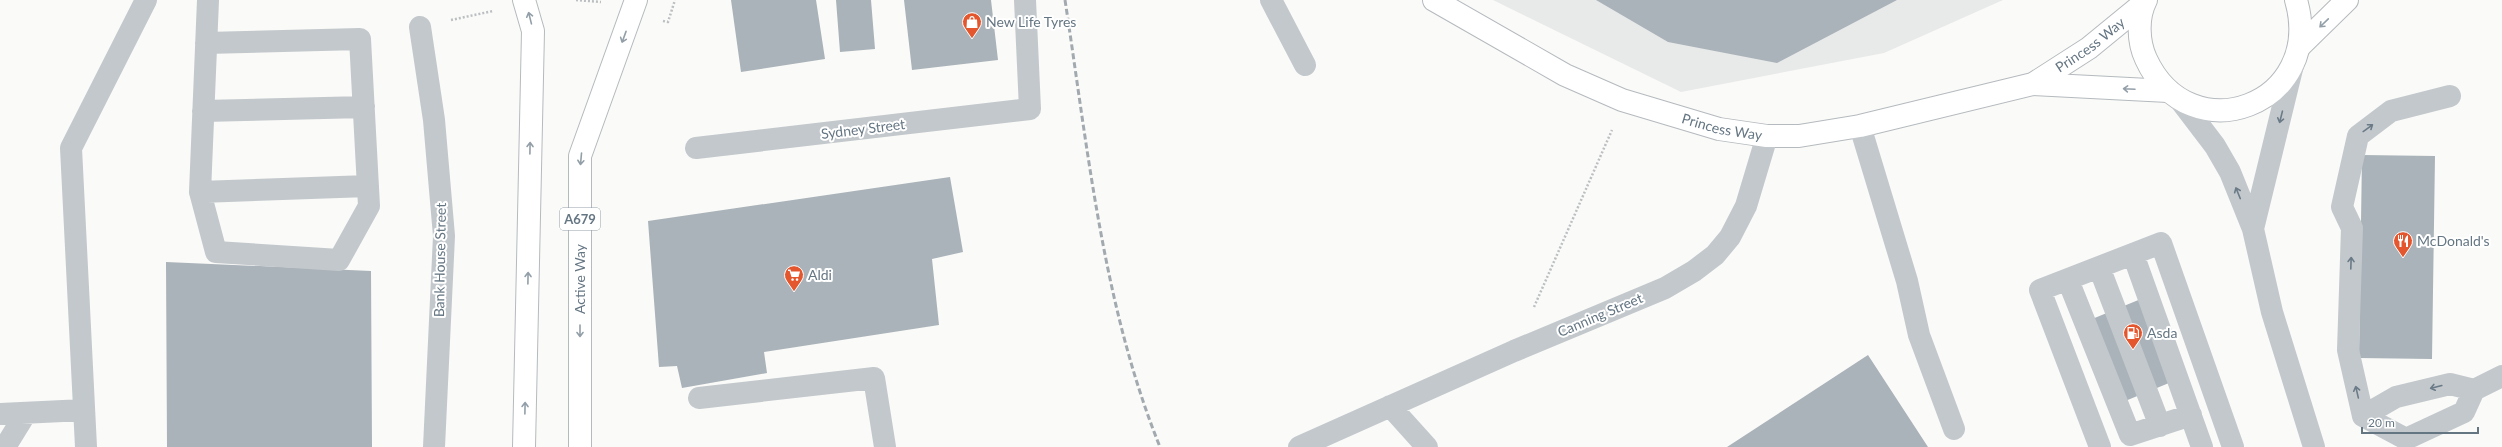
<svg xmlns="http://www.w3.org/2000/svg" width="2502" height="447" viewBox="0 0 2502 447" font-family="Lato,sans-serif">
  <style>
    .built { fill: #e8e9e9 }
    .building { fill: #aab3b9 }
    .lines { fill: none; stroke-linecap: round; stroke-linejoin: round }
    .major-casing { stroke: #b5babe; stroke-width: 24 }
    .path { stroke: #bbbfc2; stroke-width: 2.5; stroke-dasharray: 2 2; stroke-linecap: butt }
    .minor { stroke: #c3c8cc; stroke-width: 22 }
    .major { stroke: #fff; stroke-width: 22 }
    .rail { stroke: #a2aab0; stroke-width: 3; stroke-dasharray: 6 3; stroke-linecap: butt }
    .oneway { stroke: #939fa8 }
    .oneway2 { stroke: #6a7a87 }
    .labels { text-anchor: middle; stroke-width: 4; stroke-linejoin: round; paint-order: stroke }
    .shield { fill: #fff; stroke: #939fa8; stroke-width: 1 }
    .shield-label { font-size: 13px; font-weight: bold; fill: #657683 }
    .poi-label { font-size: 14px; fill: #657683; stroke: #fff; text-anchor: start }
    .street-label { font-size: 14px; fill: #657683; stroke: #fff }
  </style>
  <rect width="100%" height="100%" fill="#fafaf8"/>
  <path class="built" d="M1493,0H2003L1884,53L1681,92Z"/>
  <path class="building" d="M731,0H816L825,59L741,72Z
    M836,0H871L875,49L840,52Z
    M904,0H991L998,60L912,70Z
    M1596,0H1897L1777,63L1668,42Z
    M2362,155L2435,156L2432,359L2359,358Z
    M950,177L963,252L932,259L939,325L764,352L767,373L682,388L677,366L659,367L648,221Z
    M166,262L371,271L372,447H167Z
    M2153,294L2186,376L2113,406L2080,324Z
    M1868,355L1928,447H1727Z"/>
  <g class="lines">
    <g class="major-casing">
      <g id="major">
        <path id="s1" d="M1434,0L1565,75L1622,100L1719,129L1767,136H1799L1860,126L2033,84L2089,48L2144,3"/>
        <path d="M2146,0C2137,17 2138,42 2146,59C2190,155 2326,105 2296,0"/>
        <path d="M2300,46L2347,0"/>
        <path d="M2033,84L2168,91"/>
        <path d="M524,447L533,31L524,0"/>
        <path d="M580,447V156L636,0"/>
      </g>
    </g>
    <path class="path" d="M576,0L601,2
      M451,20L493,11
      M663,21L668,22L675,0
      M1534,307L1612,130"/>
    <path class="minor" d="M1271,0L1305,65
      M420,27L434,120L444,236L434,447
      M206,43L360,39L369,206L339,260L216,252L200,192L208,0
      M2450,96L2391,111L2358,136L2342,207L2352,228L2348,350L2363,416L2406,439L2464,412L2474,390L2502,376
      M2180,100L2215,146L2230,172L2253,229L2272,312L2314,447
      M203,111L364,107
      M1860,126L1907,281L1919,335L1954,429
      M696,148L1030,109L1025,0
      M200,192L368,186
      M2253,229L2293,65
      M2133,254L2202,447
      M2099,267L2160,426
      M2068,280L2130,435L2191,415
      M699,398L874,378L885,447
      M1390,406L1427,447
      M0,414L84,410
      M2363,416L2396,397L2450,384L2474,390
      M5,447L26,413
      M86,447L71,148L146,0
      M1299,447L1514,351L1665,288L1694,271L1715,255L1730,237L1746,206L1767,136
      M2100,447L2040,290L2161,243L2233,447"/>
    <use href="#major" class="major"/>
    <path class="rail" d="M1065,0C1088,150 1103,306 1160,447"/>
  </g>
  <defs><path id="oneway-shaft" d="M-6 0H5M1.5-3L5.5 0L1.5 3" fill="none" stroke-width="1.6" stroke-linecap="round" stroke-linejoin="round"/></defs>
  <g class="oneway">
    <use href="#oneway-shaft" transform="translate(530 18) rotate(-104)"/>
    <use href="#oneway-shaft" transform="translate(2324 23) rotate(136)"/>
    <use href="#oneway-shaft" transform="translate(624 37) rotate(110)"/>
    <use href="#oneway-shaft" transform="translate(2129 89) rotate(-177)"/>
    <use href="#oneway-shaft" transform="translate(530 148) rotate(-89)"/>
    <use href="#oneway-shaft" transform="translate(581 159) rotate(95)"/>
    <use href="#oneway-shaft" transform="translate(528 278) rotate(-89)"/>
    <use href="#oneway-shaft" transform="translate(580 331) rotate(90)"/>
    <use href="#oneway-shaft" transform="translate(525 408) rotate(-89)"/>
  </g>
  <g class="oneway2">
    <use href="#oneway-shaft" transform="translate(2281 117) rotate(104)"/>
    <use href="#oneway-shaft" transform="translate(2368 128) rotate(-36)"/>
    <use href="#oneway-shaft" transform="translate(2238 193) rotate(-112)"/>
    <use href="#oneway-shaft" transform="translate(2351 263) rotate(-88)"/>
    <use href="#oneway-shaft" transform="translate(2436 387) rotate(166)"/>
    <use href="#oneway-shaft" transform="translate(2357 392) rotate(-103)"/>
  </g>
  <defs>
    <g id="shop-pin" transform="scale(1)"><path d="M0 17L-7.5 6A9.5 9.5 0 1 1 7.5 6Z" fill="#e4572e" stroke="#fff"/><path d="M-5-2.5h2.3a2.7 3.5 0 0 1 5.4 0H5L5.5 6h-11ZM-1.5-2.5h3a1.5 2.3 0 0 0-3 0Z" fill="#fff"/></g>
    <g id="restaurant-pin" transform="scale(1)"><path d="M0 17L-7.5 6A9.5 9.5 0 1 1 7.5 6Z" fill="#e4572e" stroke="#fff"/><path d="M-5-6h1v4h1v-4h1v4h1v-4h1v5L-1.5 .5V6h-2V.5L-5-1ZM5-6V6H3V1.5H1.5Q1.5-4 5-6Z" fill="#fff"/></g>
    <g id="supermarket-pin" transform="scale(1)"><path d="M0 17L-7.5 6A9.5 9.5 0 1 1 7.5 6Z" fill="#e4572e" stroke="#fff"/><path d="M-6-5.5h2.5l.6 2H6L4.5 2H-2.5L-4.4-4H-6ZM-1.5 3.2a1.3 1.3 0 1 0 .1 0ZM3 3.2a1.3 1.3 0 1 0 .1 0Z" fill="#fff"/></g>
    <g id="fuel-pin" transform="scale(1)"><path d="M0 17L-7.5 6A9.5 9.5 0 1 1 7.5 6Z" fill="#e4572e" stroke="#fff"/><path d="M-5.5-6h7V0h2V4h1.3V-2.5L3-4.5l.8-.8L6-3V5H2.5V1h-1V6h-7ZM-4.2-4.7v3.2H.2V-4.7Z" fill="#fff"/></g>
  </defs>
  <g fill-rule="evenodd">
    <use href="#shop-pin" x="972" y="22"/>
    <use href="#restaurant-pin" x="2403" y="241"/>
    <use href="#supermarket-pin" x="794" y="275"/>
    <use href="#fuel-pin" x="2133" y="333"/>
  </g>
  <g class="labels">
    <rect class="shield" x="560" y="208" width="40" height="22" rx="3"/>
    <g class="shield-label">
      <text x="580" y="224">A679</text>
    </g>
    <g class="poi-label">
      <text x="986" y="27">New Life Tyres</text>
      <text x="2417" y="246">McDonald's</text>
      <text x="808" y="280">Aldi</text>
      <text x="2147" y="338">Asda</text>
    </g>
    <g class="street-label">
      <text dy="5" stroke="none"><textPath href="#s1" startOffset="704">Princess Way</textPath></text>
      <text dy="5" stroke="none"><textPath href="#s1" startOffset="317">Princess Way</textPath></text>
      <text transform="translate(863 129) rotate(-7)" y="5">Sydney Street</text>
      <text transform="translate(440 260) rotate(-89)" y="5">Bank House Street</text>
      <text transform="translate(580 279) rotate(-90)" y="5">Active Way</text>
      <text transform="translate(1600 315) rotate(-23)" y="5">Canning Street</text>
    </g>
  </g>
  <path d="M2362 427v6h116v-6" fill="none" stroke="#657683" stroke-width="2"/>
  <text x="2368" y="427" font-size="12" fill="#657683" stroke="#ffffff" stroke-width="3" paint-order="stroke">20 m</text>
</svg>
